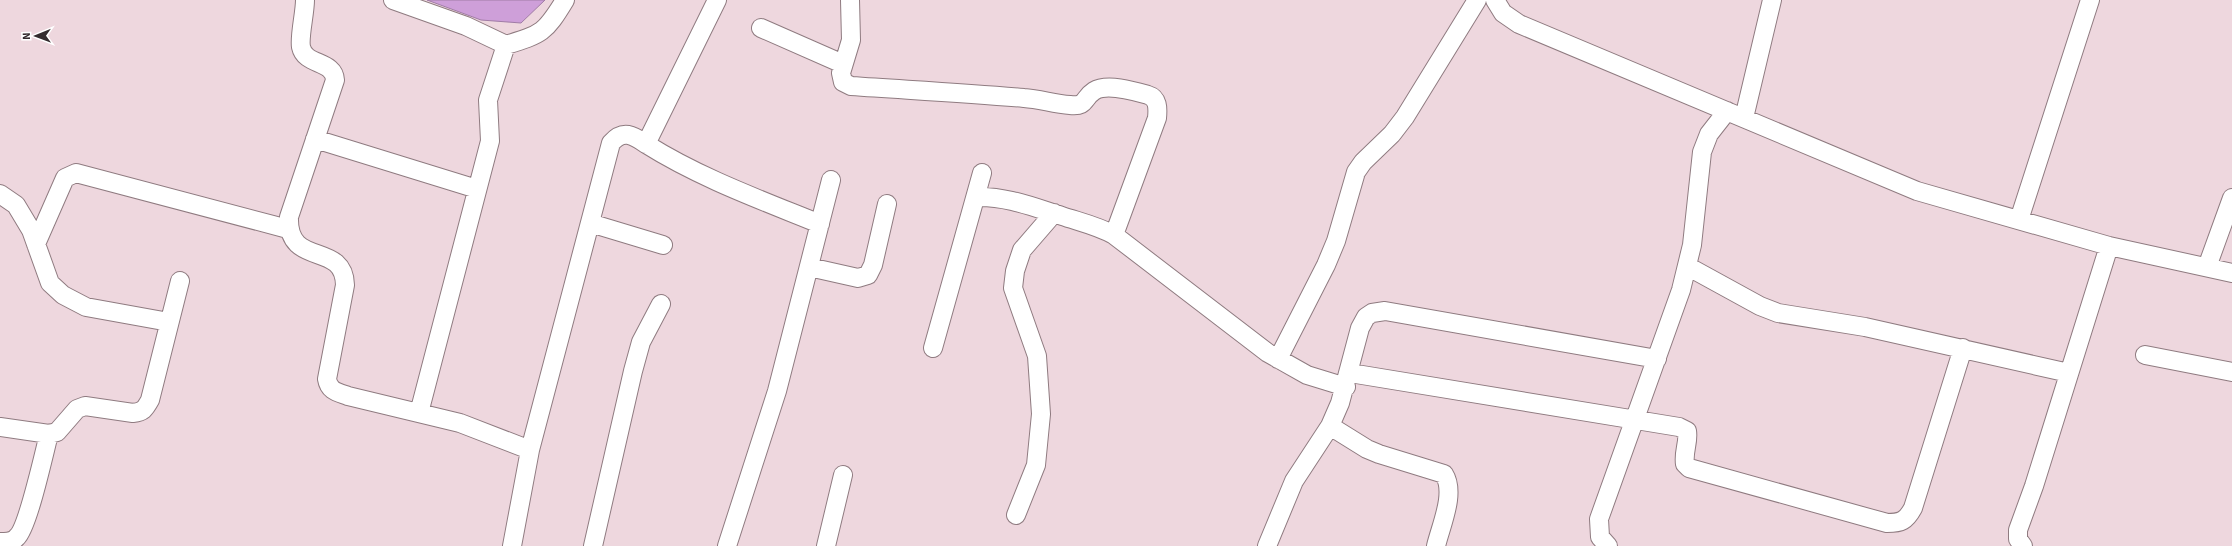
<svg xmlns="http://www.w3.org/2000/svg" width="2232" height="546" viewBox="0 0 2232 546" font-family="'Source Sans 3',sans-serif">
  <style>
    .water { fill: #ce9fd9; stroke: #a07ca6 }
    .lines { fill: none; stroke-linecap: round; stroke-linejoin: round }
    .street-casing { stroke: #8f7b80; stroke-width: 20 }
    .street { stroke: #fff; stroke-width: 18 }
  </style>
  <rect width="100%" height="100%" fill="#eed7de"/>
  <path class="water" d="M427,0H545L521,23L481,20Z"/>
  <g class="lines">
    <g class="street-casing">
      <path id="street" d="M305,0C305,13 299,37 301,47C305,66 334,60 335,80L289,217C287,269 344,240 345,285L327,379C329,391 337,392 348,396L460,423L530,450
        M393,0L466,26L506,45L488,100L490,141L419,413
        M717,0L646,144C700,178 761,200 820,224
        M850,0L851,40L841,73L843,82L851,86C909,90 967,93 1024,98C1040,99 1054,104 1070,105C1087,107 1083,98 1094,91C1107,83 1134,91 1148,95C1158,98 1158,108 1157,118L1114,235
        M1495,0L1503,13L1519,24L1917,191L2109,246L2232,273
        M761,28L843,64
        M506,45C542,34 545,33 565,0
        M1744,118L1772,0
        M315,139L477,189
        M0,194L16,205L31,230L50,283L63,295L86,307L169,322
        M976,197C1006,196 1033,207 1062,216C1080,222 1098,226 1114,235L1268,353L1307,375L1346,387
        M2019,220L2090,0
        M590,223L663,245
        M36,244L65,178L76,173L288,229
        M1687,266L1760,306L1778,313L1865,327L2069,373
        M809,267L858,278L868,275L873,265L887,204
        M2207,267L2232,198
        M933,348L982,173
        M2145,355L2232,372
        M1278,359L1326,265L1336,241L1356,172L1363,162L1392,134L1405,117L1477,0
        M1350,373L1679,427L1687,431C1689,442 1683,452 1685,464L1689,468L1887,523C1901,523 1906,521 1913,508L1963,348
        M1330,426L1367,449L1379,454L1444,474C1456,493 1441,525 1436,546
        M0,427L49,434L57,432L77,409L85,406L133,413C143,412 145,409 150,400L180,281
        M1016,515L1036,465L1041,414L1037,356L1013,288L1015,271L1022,250L1054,213
        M0,542C6,542 13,542 17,537C28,527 44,453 49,434
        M512,546L530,450L611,143C623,129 633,135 646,144
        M593,546L633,371L641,342L661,304
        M727,546L777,391L831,180
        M826,546L843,475
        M1267,546L1294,481L1330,426L1340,403L1360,328L1366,317L1372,313L1385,311L1657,359
        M1608,546L1600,537L1599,519L1681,290L1692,245L1702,152L1709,134L1727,111
        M2023,546L2018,539V530L2034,486L2109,246"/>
    </g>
    <use href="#street" class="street"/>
  </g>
  <g transform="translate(36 36) rotate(269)" stroke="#ffffff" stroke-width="3" paint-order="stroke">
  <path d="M0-3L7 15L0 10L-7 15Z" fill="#342b2e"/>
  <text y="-6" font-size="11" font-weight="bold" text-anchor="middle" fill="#342b2e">N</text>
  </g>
</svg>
